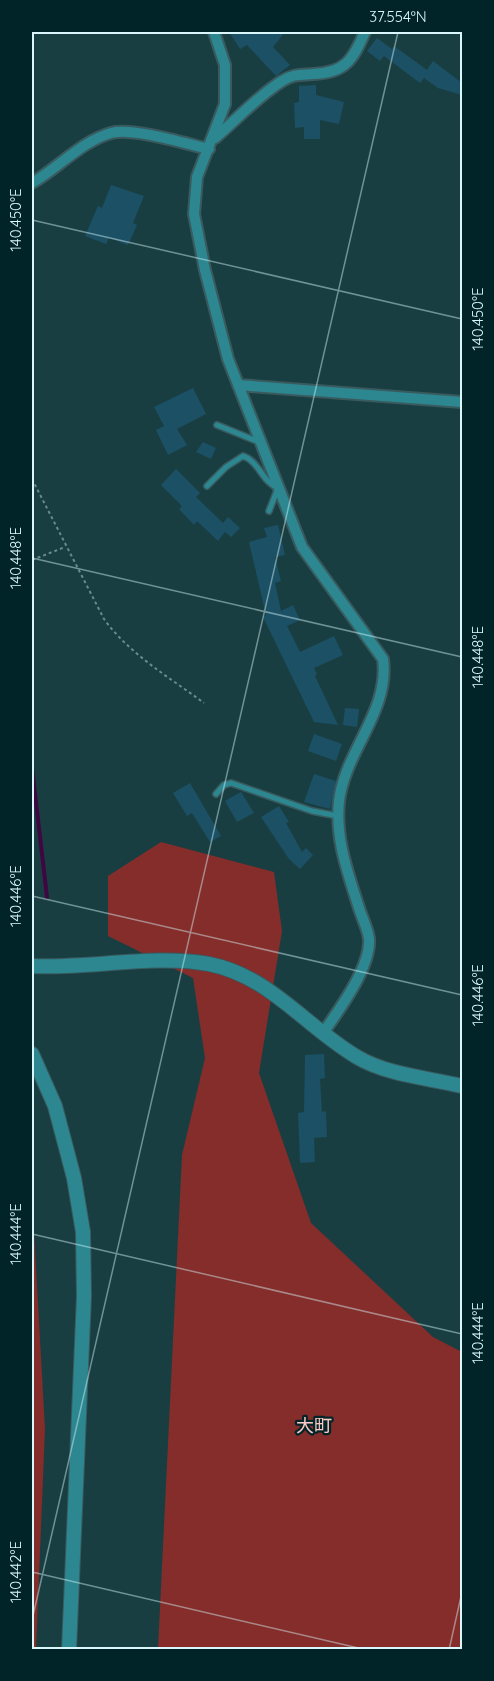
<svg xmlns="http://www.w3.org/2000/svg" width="494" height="1681" viewBox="0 0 494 1681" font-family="Quicksand,'Noto Sans JP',sans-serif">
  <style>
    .green { fill: #842d2a }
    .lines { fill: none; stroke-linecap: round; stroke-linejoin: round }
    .stream { stroke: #3f0741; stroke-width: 4 }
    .building { fill: #1c5064 }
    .lane-casing { stroke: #395b5f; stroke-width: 8 }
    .street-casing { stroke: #395b5f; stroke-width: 14 }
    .secondary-casing { stroke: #395b5f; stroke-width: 16 }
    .path { stroke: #698b8f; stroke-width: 2; stroke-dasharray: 3 3; stroke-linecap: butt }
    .lane { stroke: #2c8791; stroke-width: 5 }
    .street { stroke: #2c8791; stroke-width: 10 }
    .secondary { stroke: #2c8791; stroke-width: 14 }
    .ticks { fill: none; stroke: #daf8fc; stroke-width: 1.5; stroke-opacity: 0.45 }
    .labels { text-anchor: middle; stroke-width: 4.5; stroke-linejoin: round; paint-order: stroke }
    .quarter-label { font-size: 18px; fill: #fcc8c2; stroke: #002428 }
    .neatline { fill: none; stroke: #daf8fc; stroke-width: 2 }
    .ticks-label { font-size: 15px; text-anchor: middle; fill: #daf8fc }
  </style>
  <rect width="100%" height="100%" fill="#193e42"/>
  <path class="green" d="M161,842L274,872L282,931L259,1073L311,1223L433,1337L462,1352V1649H158L182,1155L205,1058L193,978L108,936V876Z
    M32,1196L45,1429L36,1650L32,1649Z"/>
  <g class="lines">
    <path class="stream" d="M32,768L47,897"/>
  </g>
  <path class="building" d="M229,32H285L273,47L290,65L276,76L247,45L240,49Z
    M377,38L392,49L394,46L427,70L433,61L462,83V95L438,88L424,78L420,83L384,56L380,61L367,51Z
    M316,85V95L344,102L339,124L320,120V139H304V127L295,128L294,103L299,102V86Z
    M111,185L144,196L133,223L137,225L128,245L109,238L106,244L85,236L98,206L102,208Z
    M193,388L206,414L177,429L187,445L168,455L156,430L164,426L154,407Z
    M203,442L216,448L211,459L196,452Z
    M176,469L200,493L196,497L223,523L228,517L240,528L231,537L225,532L218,541L197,521L194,525L179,509L182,506L161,485Z
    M278,525L285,555L275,557L281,581L275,583L281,611L293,605L300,620L287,626L300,652L334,636L343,655L314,668L317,674L315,676L338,725L314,722L263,617L266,615L249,542L267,537L264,528Z
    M345,708L359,709L357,727L343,725Z
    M314,734L342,744L336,761L308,751Z
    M314,774L336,781L330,809L304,802Z
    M190,783L221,836L210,842L192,813L187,816L173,793Z
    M241,792L254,813L237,822L225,801Z
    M279,806L289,822L286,823L302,852L306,848L313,855L300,869L289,859L261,817Z
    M324,1054L325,1078L320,1079L322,1112L326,1111L327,1137L314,1138L315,1162L300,1163L298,1113L304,1112L305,1055Z"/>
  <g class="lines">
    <g class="lane-casing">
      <path id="lane" d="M217,425L259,442
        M207,486L226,467L243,456C259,461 262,482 278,488L269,511
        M216,794L224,785L231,783L312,811L338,816"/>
    </g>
    <g class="street-casing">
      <path id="street" d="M214,32L225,65V104L197,177L194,214L205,270L228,359L302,547L383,659C390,711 345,751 339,801C335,839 348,873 359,908C362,918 368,929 369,939C371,967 339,1010 323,1033
        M215,138C236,120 258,96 282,81C293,74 300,75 313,74C346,73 353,59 365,32
        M32,183C58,168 82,141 111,133C132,127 187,144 209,149
        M238,385L462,402"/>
    </g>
    <g class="secondary-casing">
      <path id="secondary" d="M32,966C87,969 156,954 209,964C270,976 306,1027 357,1057C387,1075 429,1078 462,1086
        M32,1054L55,1106L74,1178L83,1232L84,1296L69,1650"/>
    </g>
    <path class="path" d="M32,479L104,619C129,654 169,677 204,703
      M32,560L65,547"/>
    <use href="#lane" class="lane"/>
    <use href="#street" class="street"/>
    <use href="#secondary" class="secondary"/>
  </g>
  <path class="ticks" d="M32,220L462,319M32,558L462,657M32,896L462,995M32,1234L462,1334M32,1572L367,1650M32,1620L398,32M449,1650L462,1592"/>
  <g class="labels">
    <g class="quarter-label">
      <text x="314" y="1432">大町</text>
    </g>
  </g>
  <rect width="494" height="1681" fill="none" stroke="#002428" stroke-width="66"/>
  <rect x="33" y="33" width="428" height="1615" class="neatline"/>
  <g class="ticks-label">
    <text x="398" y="22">37.554°N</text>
    <text transform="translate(16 220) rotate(-90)" y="5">140.450°E</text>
    <text transform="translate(478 319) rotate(-90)" y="5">140.450°E</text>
    <text transform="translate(16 558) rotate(-90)" y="5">140.448°E</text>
    <text transform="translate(478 657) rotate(-90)" y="5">140.448°E</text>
    <text transform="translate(16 896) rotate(-90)" y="5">140.446°E</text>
    <text transform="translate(478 995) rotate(-90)" y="5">140.446°E</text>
    <text transform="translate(16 1234) rotate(-90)" y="5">140.444°E</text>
    <text transform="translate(478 1333) rotate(-90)" y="5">140.444°E</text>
    <text transform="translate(16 1572) rotate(-90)" y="5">140.442°E</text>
  </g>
</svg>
